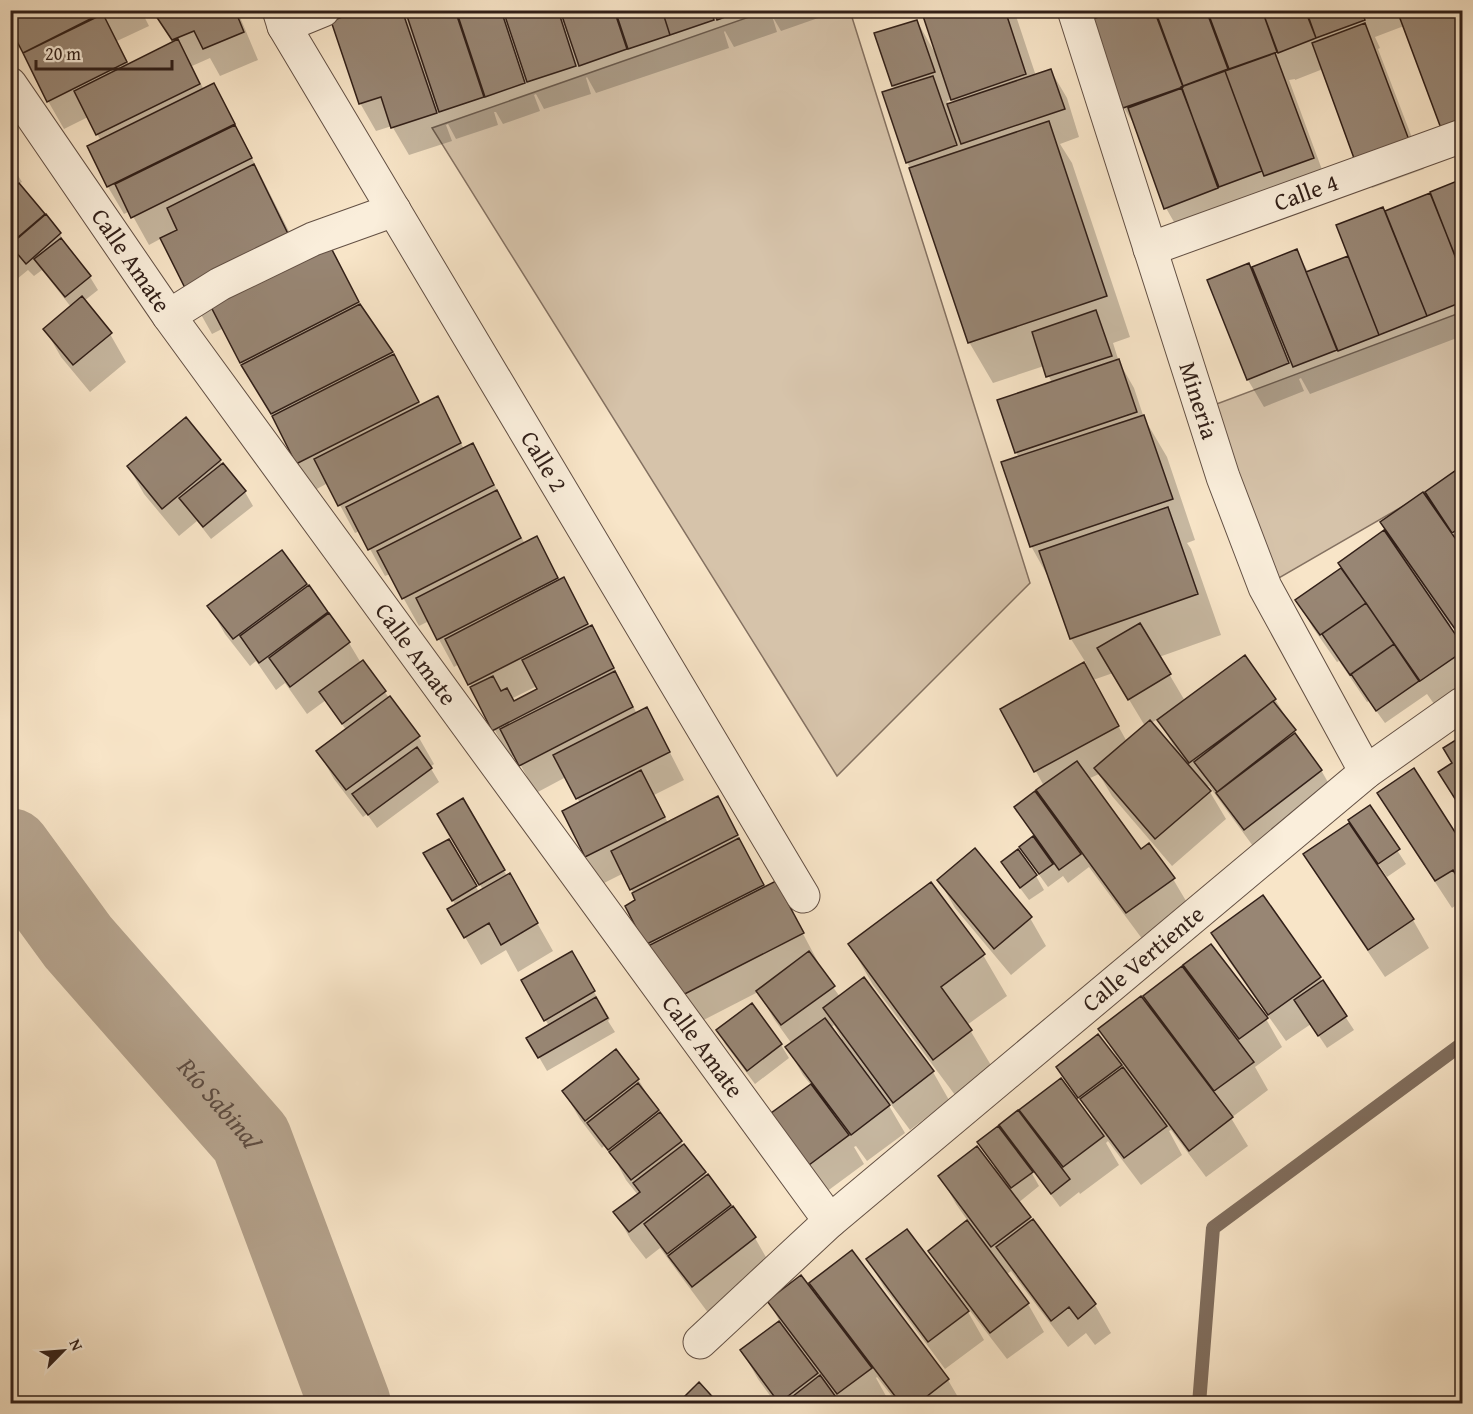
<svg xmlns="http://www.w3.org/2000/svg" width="1473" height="1414" viewBox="0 0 1473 1414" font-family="'Gentium Book Plus',serif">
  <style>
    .green { fill: #d6c3aa; stroke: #847161; stroke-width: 1.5 }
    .shadow { fill: #0003; fill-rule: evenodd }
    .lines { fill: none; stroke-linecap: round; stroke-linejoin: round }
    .stream { stroke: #806e5e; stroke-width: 14 }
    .river { stroke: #b4a28c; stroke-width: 82 }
    .building { fill: #988674; stroke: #311f18; stroke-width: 1.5 }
    .minor-casing { stroke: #635044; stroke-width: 35 }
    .minor { stroke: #faeedb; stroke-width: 33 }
    .labels { text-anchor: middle; stroke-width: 6; stroke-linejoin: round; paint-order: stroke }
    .street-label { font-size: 24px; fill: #311f18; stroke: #faeedb }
    .water-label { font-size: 26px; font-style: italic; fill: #5f4d41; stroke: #faeedb }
  </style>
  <rect width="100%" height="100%" fill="#f8e5c8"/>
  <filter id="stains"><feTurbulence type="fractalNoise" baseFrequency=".00333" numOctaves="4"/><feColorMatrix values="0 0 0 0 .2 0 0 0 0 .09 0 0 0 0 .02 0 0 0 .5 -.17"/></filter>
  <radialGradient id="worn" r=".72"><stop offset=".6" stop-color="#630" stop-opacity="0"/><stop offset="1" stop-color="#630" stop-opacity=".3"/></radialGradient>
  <path class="green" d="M766,11H850L1030,583L837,776L432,128Z
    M1462,312V472L1272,582L1206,408Z"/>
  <path class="shadow" d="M10,10H141L149,26L117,41L129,65L173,43L151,10H237L258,60L220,76L210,58L192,66L204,90L213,85L229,113L302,257L328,244L366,316L392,353L421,406L437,398L464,449L472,445L488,472L525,544L536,538L560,581L563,579L590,628L592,627L608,655L637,714L646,709L662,737L684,780L654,795L668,823L733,826L765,888L776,883L818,962L816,963L840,997L864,979L933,1072L949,1100L910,1130L890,1103L888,1104L905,1133L867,1161L856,1146L854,1147L864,1164L822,1195L785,1144L811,1085L803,1075L787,1047L792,1044L774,1019L758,992L690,1027L627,906L637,901L624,873L602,884L586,857L564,812L580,803L566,777L536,793L515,755L510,758L459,664L454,667L429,621L419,626L390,574L385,576L360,531L355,533L328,483L313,491L297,463L277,423L243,366L224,328L212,334L189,293L162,238L149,245L130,211L124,214L108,187L89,147L101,141L88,117L64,129L48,101L18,40L11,44ZM537,686L539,690L513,702L511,699ZM834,1025L842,1039L840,1041L831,1028Z
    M366,10H404L406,15H408L406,10H841L781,31L774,19H773L777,32L734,47L725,31L724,32L729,48L596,93L587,77L586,78L591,94L544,109L536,94L534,95L540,111L503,124L496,112H494L498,125L456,139L448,124L446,125L452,141L409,155L392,126L376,131L360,103Z
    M922,10H1014L1036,76L1051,71L1067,98L1079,137L1060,144L1072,163L1130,337L1113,343L1119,362L1134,388L1144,418L1167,457L1195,540L1187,543L1191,549L1221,635L1159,657L1185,701L1275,699L1308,754L1321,770L1337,798L1261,857L1209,786L1207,787L1226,819L1172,866L1112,796L1099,774L1088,779L1141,851L1173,879L1189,906L1143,940L1089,867L1068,883L1063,876L1048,887L1029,861L1021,847L1035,837L1016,808L1045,802L1038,791L1044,786L1002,710L1086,663L1071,639L1051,582L1031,546L1019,458L1016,452L1052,383L1044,366L993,383L969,342L910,168L907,162L895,90L893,86L917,21L935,53H936ZM952,100L954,103L949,105L947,101ZM1113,673L1145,726L1127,742L1093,680ZM1158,719L1176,750L1175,751L1151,723Z
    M1107,10H1462V157L1460,158L1444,130L1404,26L1375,37L1380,48L1378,49L1424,169L1372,188L1357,160L1323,69L1295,80V79L1289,80L1328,186L1182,236L1166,208L1138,131L1124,108Z
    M10,163L22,182L18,184L60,234L67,248L90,277L98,290L84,301L110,334L126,362L90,392L61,357L45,329L71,307L42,270L34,276L28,270L11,284L10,283Z
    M1462,181V336L1310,394L1301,378L1299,379L1304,391L1264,407L1248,380L1209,281L1248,265L1258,281L1296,251L1309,273L1350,257L1385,213Z
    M186,419L245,492L253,506L211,539L197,521L179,536L144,494L128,466Z
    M1462,467V642L1451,625L1448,627L1462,647V690L1437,708L1427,694L1385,723L1369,701L1367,702L1339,661L1337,662L1313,628L1297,600L1343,568L1394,543L1382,523L1426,500L1429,498L1426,493Z
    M282,552L349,643L361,663L362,662L418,736L434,764L430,767L439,782L377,828L367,814L363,817L334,779L318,751L346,730L326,700L307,714L285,683L276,690L256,661L250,666L225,634L209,606Z
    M1462,738V811L1456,800L1454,764L1445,748Z
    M1414,771L1462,846V901L1452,908L1395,821L1379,793Z
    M462,800L507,876L510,875L553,951L518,972L506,950L481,965L449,909L456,906L425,854L449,841L479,892L483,890L439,814Z
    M1369,807L1406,864L1387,877L1358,834Z
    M1348,825L1413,920L1429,948L1385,977L1321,882L1305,855Z
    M1018,851L1036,876L1044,890L1029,900L1011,876L1003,862Z
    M939,880L1030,918L1046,946L1011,975L955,908Z
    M931,884L983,955L1007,996L967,1025L995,1072L958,1099L873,985L850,945Z
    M1263,898L1320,978L1354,1030L1327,1048L1311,1024L1286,1041L1229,961L1213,933Z
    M571,953L610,1019L608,1021L615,1032L547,1071L528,1038L549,1026L523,981Z
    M1185,966L1266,1019L1282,1047L1255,1067L1268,1090L1231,1118L1248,1146L1206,1177L1171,1130L1169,1131L1182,1155L1141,1185L1108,1141L1106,1143L1119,1165L1080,1194L1079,1192L1060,1207L1032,1169L1030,1170L1039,1186L1018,1203L1095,1305L1111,1333L1095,1345L1086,1333L1068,1347L1011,1271L1006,1275L1028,1304L1044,1332L1007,1359L961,1299L959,1301L968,1312L984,1340L945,1369L884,1287L868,1260L947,1285L949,1283L930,1251L968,1221L956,1204L940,1176L993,1169L995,1167L979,1142L1009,1143L1011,1142L1001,1125L1029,1127L1030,1126L1021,1110L1093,1124L1095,1123L1088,1110L1065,1081L1058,1067L1116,1056L1100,1030L1154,1012L1145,996L1194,982Z
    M752,1005L781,1045L789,1058L755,1084L725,1044L718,1030Z
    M638,1079L659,1114L755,1238L771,1266L709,1314L660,1248L646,1259L631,1240L615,1212L638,1195L626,1180L617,1163L604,1146L602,1148L580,1119L564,1092Z
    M851,1252L948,1380L962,1404H898L877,1377L876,1378L886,1396L877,1404H776L758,1379L742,1351L780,1322L769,1302L819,1301L821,1300L811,1283Z"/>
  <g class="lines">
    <path class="stream" d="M1199,1404L1213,1228L1462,1044"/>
    <path class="river" id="s1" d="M10,849L78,942L251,1139L350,1404"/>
  </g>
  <path class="building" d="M108,10L23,53L10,28L11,10Z
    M152,10H235L244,32L203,49L194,31L172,40Z
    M362,10H402L437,113L391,128L381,97L359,104L331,21Z
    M405,10H455L484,97L439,112Z
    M456,10H501L525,83L485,97Z
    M503,10H558L576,66L527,82Z
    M560,10H614L627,49L579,66Z
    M615,10H662L670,35L628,49Z
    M662,10H711L714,20L670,35Z
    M714,10H744L717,20Z
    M921,10H1005L1026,74L951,100Z
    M1106,10H1154L1183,87L1123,108L1090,20L1107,14Z
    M1155,10H1206L1228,69L1183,86Z
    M1207,10H1262L1277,52L1229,69Z
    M1262,10H1305L1316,38L1278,53Z
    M1306,10H1361L1365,20L1316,38Z
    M1404,10H1459L1462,21V123L1442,131L1398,13Z
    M103,14L127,62L47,102L23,53Z
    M917,20L935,72L892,86L874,33Z
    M1365,23L1409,140L1355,161L1312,43Z
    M178,39L200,84L96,135L74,91Z
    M1275,53L1314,158L1264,176L1225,71Z
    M1051,69L1065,109L961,144L947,104Z
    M1225,71L1262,171L1219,187L1181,87Z
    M933,76L957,145L906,163L882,92Z
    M214,83L235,124L107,187L87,146Z
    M1182,88L1218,188L1164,209L1128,108Z
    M1049,121L1107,296L968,343L909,168Z
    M235,125L252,158L131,218L115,184Z
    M254,164L292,242L188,294L160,238L177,230L167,208Z
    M1462,179V274L1430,192Z
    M19,183L45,214L10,244V191Z
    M1430,193L1462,273V302L1427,316L1385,211Z
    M1383,207L1427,316L1379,335L1336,225Z
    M46,214L61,233L26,264L10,245Z
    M61,238L91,276L65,297L34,259Z
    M328,242L359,302L240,363L209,303Z
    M1297,249L1337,350L1293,367L1252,267Z
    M1348,256L1379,335L1338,351L1306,272Z
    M1249,263L1289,363L1247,380L1207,280Z
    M82,296L112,333L73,365L43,329Z
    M360,304L393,352L271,414L241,365Z
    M1096,310L1112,356L1046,377L1032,332Z
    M394,354L419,402L296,464L272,416Z
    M1119,359L1137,412L1015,453L997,400Z
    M438,396L461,443L338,506L314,459Z
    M1144,415L1173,499L1030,547L1001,462Z
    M186,417L221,460L162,509L127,466Z
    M473,443L494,485L368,550L346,507Z
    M223,463L246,491L203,527L179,498Z
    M1462,466V526L1452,533L1425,492Z
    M497,490L521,538L402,599L377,551Z
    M1423,492L1462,548V639L1380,522Z
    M1168,507L1198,594L1070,639L1039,551Z
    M1384,530L1462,644V652L1420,681L1338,563Z
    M537,536L558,578L437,640L416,598Z
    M282,550L307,584L233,639L207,606Z
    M1341,568L1366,603L1320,635L1295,600Z
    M564,577L588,624L468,685L445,639Z
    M309,585L328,612L259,663L240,636Z
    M1366,603L1394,644L1350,675L1322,634Z
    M329,613L350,642L290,687L269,658Z
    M1140,623L1171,674L1128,700L1097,648Z
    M592,625L614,668L492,731L470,687L493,676L501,691L507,688L514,701L537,689L522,660Z
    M1394,644L1419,681L1376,711L1351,674Z
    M1245,655L1276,699L1189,763L1157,720Z
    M363,660L386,691L342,724L319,692Z
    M1084,662L1119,726L1034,772L1000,709Z
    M615,671L633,707L519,766L500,729Z
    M390,696L420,736L346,790L316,751Z
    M1273,701L1296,730L1217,792L1194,762Z
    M647,707L670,752L576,799L553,755Z
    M1150,720L1211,791L1155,839L1094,768Z
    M1295,733L1322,770L1244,830L1216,793Z
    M1462,736V798L1457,802L1438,772L1452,763L1443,748Z
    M417,747L432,768L368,815L352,794Z
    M1077,761L1141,849L1149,843L1175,878L1126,913L1036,790Z
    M1414,768L1462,843V885L1453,870L1435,881L1377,793Z
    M641,770L665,817L585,857L562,811Z
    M1035,791L1081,854L1059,870L1014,807Z
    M718,796L738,835L630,890L611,851Z
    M463,798L505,870L479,885L437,814Z
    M1370,805L1400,849L1378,864L1348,820Z
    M1349,823L1414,919L1368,950L1303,854Z
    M1033,836L1053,864L1039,874L1019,847Z
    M739,838L764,885L645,945L625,906L635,900L632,893Z
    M449,839L477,886L452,901L423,853Z
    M975,848L1032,917L994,949L937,880Z
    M1018,849L1037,875L1020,888L1001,862Z
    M510,873L538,923L501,945L489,923L464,938L447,909Z
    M776,881L804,933L673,1000L646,947Z
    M931,882L985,954L941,987L972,1030L933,1060L848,944Z
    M1263,895L1321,977L1268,1015L1211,933Z
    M1211,944L1268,1018L1239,1039L1183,965Z
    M572,951L595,991L544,1021L521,980Z
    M809,951L835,986L781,1025L756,991Z
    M1182,966L1254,1062L1214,1091L1143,996Z
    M864,977L934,1071L893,1103L823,1008Z
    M1323,980L1347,1016L1318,1036L1294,1000Z
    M1141,996L1233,1117L1189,1151L1098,1029Z
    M596,997L608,1018L538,1058L526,1038Z
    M752,1003L782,1044L747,1071L716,1030Z
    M825,1018L890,1105L851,1135L785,1047Z
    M1098,1034L1122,1065L1078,1098L1056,1067Z
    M616,1049L639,1079L585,1121L562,1091Z
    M1123,1067L1167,1126L1124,1158L1080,1099Z
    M1061,1078L1104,1136L1063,1167L1019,1110Z
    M638,1083L659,1110L608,1150L587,1123Z
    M811,1084L849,1135L805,1168L767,1116Z
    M1018,1110L1070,1179L1051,1194L999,1125Z
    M660,1112L682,1141L631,1180L609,1152Z
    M998,1126L1033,1172L1011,1188L977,1142Z
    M684,1144L706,1172L629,1232L613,1212L640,1192L633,1183Z
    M977,1146L1031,1217L991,1247L938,1176Z
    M708,1174L731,1205L667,1254L644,1224Z
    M733,1206L756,1237L692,1287L668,1256Z
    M1033,1219L1096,1304L1078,1319L1069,1307L1051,1321L996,1247Z
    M967,1220L1029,1303L990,1333L928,1251Z
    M907,1229L969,1311L928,1342L866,1259Z
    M852,1250L949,1379L917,1404H901L809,1283Z
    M801,1275L872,1368L837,1394L767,1301Z
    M779,1321L818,1373L779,1403L740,1350Z
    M820,1375L841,1404H783Z
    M699,1382L719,1404H677Z"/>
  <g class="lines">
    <g class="minor-casing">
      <g id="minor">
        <path id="s2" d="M279,10L284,26L803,896"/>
        <path id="s3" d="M1074,10L1223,477L1265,587L1366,772"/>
        <path d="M284,26L323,10"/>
        <path id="s4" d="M10,84L169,316L830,1221"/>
        <path id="s5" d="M1150,249L1462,136"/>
        <path d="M169,316L220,284L313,239L394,210"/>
        <path id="s6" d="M700,1342L830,1221L1366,772L1462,704"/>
      </g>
    </g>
    <use href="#minor" class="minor"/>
  </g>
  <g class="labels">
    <g class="street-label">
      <text dy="8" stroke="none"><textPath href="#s5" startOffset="166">Calle 4</textPath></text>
      <text dy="8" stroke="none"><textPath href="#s4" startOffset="214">Calle Amate</textPath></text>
      <text dy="8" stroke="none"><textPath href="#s3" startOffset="410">Mineria</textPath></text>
      <text dy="8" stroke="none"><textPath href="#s2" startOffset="524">Calle 2</textPath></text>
      <text dy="8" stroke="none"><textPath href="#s4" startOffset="700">Calle Amate</textPath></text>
      <text dy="8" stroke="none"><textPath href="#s6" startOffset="586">Calle Vertiente</textPath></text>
      <text dy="8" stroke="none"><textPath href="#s4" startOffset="1186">Calle Amate</textPath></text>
    </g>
    <g class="water-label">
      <text dy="9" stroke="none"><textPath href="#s1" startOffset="330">Río Sabinal</textPath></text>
    </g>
  </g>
  <rect width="1473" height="1414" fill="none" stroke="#f8e5c8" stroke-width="36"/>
  <rect x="12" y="12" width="1449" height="1390" fill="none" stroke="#311f18" stroke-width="3"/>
  <rect x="18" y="18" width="1437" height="1378" fill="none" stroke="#311f18" stroke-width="1.5"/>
  <g transform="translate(63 1351) rotate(65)" stroke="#faeedb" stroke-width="4.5" paint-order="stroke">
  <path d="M0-4.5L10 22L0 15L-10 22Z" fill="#311f18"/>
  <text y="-9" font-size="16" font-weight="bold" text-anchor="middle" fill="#311f18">N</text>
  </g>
  <path d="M36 60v9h136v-9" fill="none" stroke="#311f18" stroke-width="3"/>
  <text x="45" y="60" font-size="18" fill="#311f18" stroke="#faeedb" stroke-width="4.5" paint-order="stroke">20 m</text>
  <rect width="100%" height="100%" filter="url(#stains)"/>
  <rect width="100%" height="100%" fill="url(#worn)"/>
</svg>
